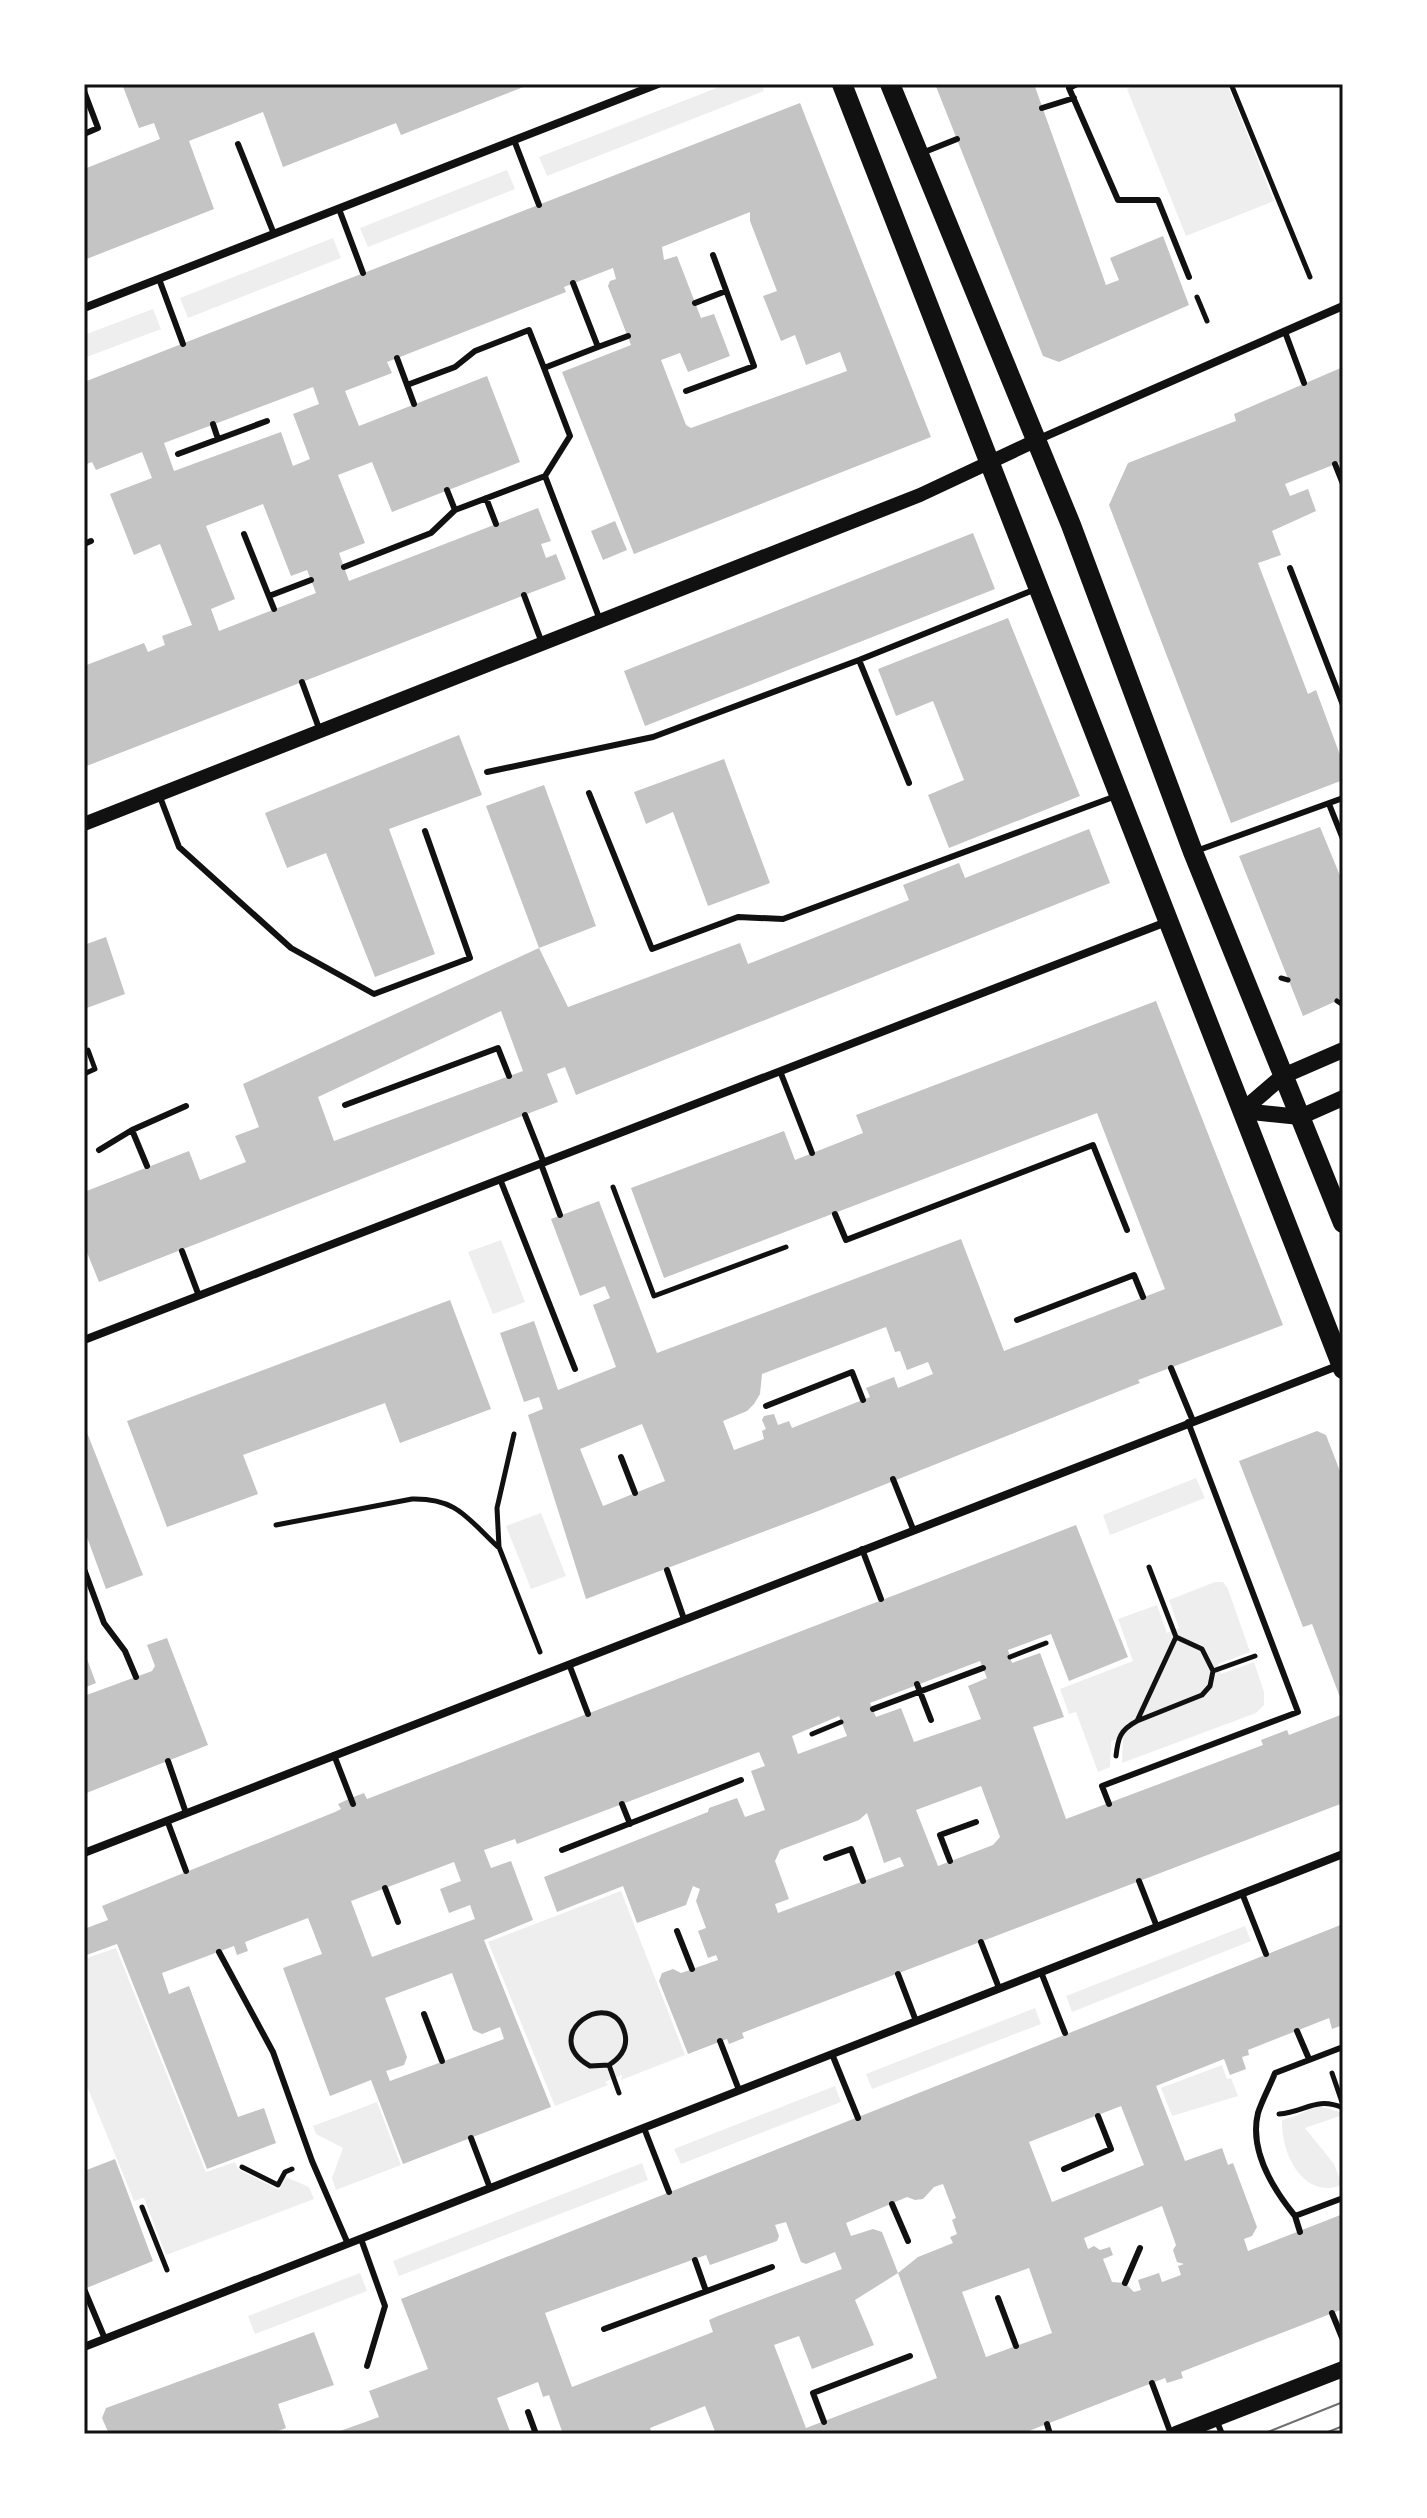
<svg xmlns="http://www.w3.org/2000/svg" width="1427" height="2518" viewBox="0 0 1427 2518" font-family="'DejaVu Sans',sans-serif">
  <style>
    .green { fill: #eee }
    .building { fill: #c4c4c4; fill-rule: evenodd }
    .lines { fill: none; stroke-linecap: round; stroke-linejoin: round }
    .path { stroke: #111; stroke-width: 5 }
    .service { stroke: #111; stroke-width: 6 }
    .minor { stroke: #111; stroke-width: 8 }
    .tertiary { stroke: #111; stroke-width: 14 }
    .secondary { stroke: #111; stroke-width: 16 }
    .primary { stroke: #111; stroke-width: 20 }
    .tram { stroke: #707070; stroke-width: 2 }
    .neatline { fill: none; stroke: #111; stroke-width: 3 }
  </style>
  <rect width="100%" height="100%" fill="#fff"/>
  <path class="green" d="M727,84H761L764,91L547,176L539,157Z
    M1138,84H1227L1274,201L1186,236L1127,89Z
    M507,170L515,189L368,247L360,228Z
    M333,238L341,258L188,318L180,298Z
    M153,309L161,329L84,358V335Z
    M501,1240L525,1302L493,1314L468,1252Z
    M1196,1478L1205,1498L1110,1535L1103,1515Z
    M541,1513L566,1576L531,1589L506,1526Z
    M1215,1582H1223L1228,1589L1250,1652L1218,1664L1221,1674L1254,1662L1264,1692V1705L1256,1713L1122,1763L1123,1737L1111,1741L1110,1767L1098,1772L1076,1712L1069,1714L1060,1689L1133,1661L1118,1619L1157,1605L1167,1633L1179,1628L1169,1600Z
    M621,1891L685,2055L621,2080L622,2075L605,2082L608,2085L555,2106L488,1942Z
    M1245,1926L1251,1941L1072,2012L1066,1996Z
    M116,1948L206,2172L235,2162L238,2169L279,2190L286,2177L309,2187L314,2199L166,2255L144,2198L134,2201L84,2079V1959Z
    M1035,2008L1041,2024L872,2089L866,2074Z
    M1222,2065L1227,2079L1231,2078L1238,2096L1172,2116L1161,2088Z
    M835,2086L841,2102L681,2164L674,2149Z
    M377,2102L401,2165L336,2190L332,2178L343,2148L316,2134L313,2126Z
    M1318,2106L1340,2112V2116L1305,2128L1334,2164L1342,2185C1303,2200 1281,2154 1282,2120C1296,2118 1305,2110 1318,2106Z
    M642,2163L648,2180L399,2276L393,2261Z
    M360,2273L367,2291L255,2334L248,2316Z"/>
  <path class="building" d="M122,84H531L401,135L396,123L283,167L263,112L189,141L214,209L84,260V169L160,139L154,123L139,128Z
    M935,84H1034L1106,285L1119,280L1110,258L1163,236L1189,305L1059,362L1043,356Z
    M800,103L931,437L634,554L562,372L631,345L608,286L610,281L616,279L613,268L564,287L566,292L387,362L392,373L345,391L359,426L487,376L520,462L392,512L372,462L338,475L365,543L339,553L349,581L538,508L551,541L541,544L546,558L556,554L566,579L84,767V666L144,643L148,652L165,645L162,636L192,625L160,544L134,555L110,494L152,478L142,452L96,470L92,462L84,465V382ZM750,212V221L777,291L763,296L781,341L795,335L806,365L840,352L847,371L691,428L686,425L661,360L680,353L688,372L730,356L714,314L701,318L677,256L664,260L662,247ZM313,387L319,404L293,414L310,459L293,466L281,432L174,471L164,443ZM263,504L291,576L307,570L316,593L219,631L211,609L235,599L206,526Z
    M1343,367V461L1285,484L1290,496L1308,489L1316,511L1272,531L1281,555L1258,563L1308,694L1316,690L1343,763V780L1231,823L1109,505L1128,463L1236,421L1234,414Z
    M615,521L627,550L603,560L591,531Z
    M973,533L995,589L645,726L624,671Z
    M1008,618L1080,796L949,848L928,795L964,780L933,701L896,716L878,669Z
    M459,735L482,795L389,829L435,954L375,977L326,853L287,868L265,813Z
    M724,759L770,883L708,906L673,812L646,824L634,792Z
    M544,785L596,926L539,948L486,806Z
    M1320,827L1343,883V998L1303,1016L1239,856Z
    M1089,829L1110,883L576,1095L565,1067L547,1074L558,1102L99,1282L84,1245V1192L189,1151L200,1180L246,1162L235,1136L259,1127L243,1084L539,948L568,1007L740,943L748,964L909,900L903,885L959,863L965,878ZM501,1011L523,1071L334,1141L318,1097Z
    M106,937L125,994L84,1009V945Z
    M1156,1001L1283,1325L1138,1380L1140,1383L1132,1386L813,1513L586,1599L528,1415L543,1409L539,1397L524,1402L500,1333L534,1321L558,1390L616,1367L593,1305L610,1298L605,1286L580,1296L551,1219L599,1201L657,1353L961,1239L1004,1351L1165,1289L1097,1113L664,1278L631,1188L784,1131L795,1160L863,1133L856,1115ZM886,1327L895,1352L900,1351L907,1370L928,1362L933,1374L898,1388L894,1377L866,1388L870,1397L792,1428L789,1421L778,1425L774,1414L764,1416L762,1420L766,1429L762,1431L764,1439L734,1450L723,1421L747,1411L754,1404L760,1394L762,1374ZM642,1424L665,1481L603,1506L580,1449Z
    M450,1300L491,1409L400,1443L385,1403L243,1455L258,1494L167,1527L127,1421Z
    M84,1425L143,1575L106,1589L84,1529Z
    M1317,1431L1326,1435L1343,1479V1705L1312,1624L1303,1627L1239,1461Z
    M1076,1525L1128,1657L1069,1681L1051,1634L1008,1650L1012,1663L1040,1653L1064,1717L1033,1727L1066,1819L1263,1745L1261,1740L1287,1730L1289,1735L1343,1714V1803L742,2033L744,2038L729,2044L727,2039L688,2054L659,1981L662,1973L673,1969L681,1973L718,1960L716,1955L708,1958L698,1931L706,1928L696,1901L700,1889L693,1886L686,1905L637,1923L623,1886L557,1912L544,1877L708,1812L709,1808L737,1798L745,1817L765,1810L751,1771L765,1766L759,1752L517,1844L515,1839L484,1850L491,1868L511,1861L533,1920L484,1940L551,2107L403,2164L371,2080L330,2096L283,1968L322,1954L308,1918L245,1942L248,1951L237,1955L234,1946L162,1973L169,1994L189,1986L238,2117L264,2108L276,2143L207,2169L117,1944L84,1956V1929L108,1920L102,1906L335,1812L341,1809L338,1804L351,1798L364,1793L367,1799ZM980,1661L987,1678L968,1686L981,1719L914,1742L901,1708L876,1717L870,1703ZM839,1716L847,1736L798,1754L792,1736ZM981,1786L1000,1837L993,1845L938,1866L916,1810ZM867,1813L884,1863L900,1857L904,1866L778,1913L775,1904L789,1899L775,1861L780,1850L859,1820ZM454,1862L461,1881L440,1889L449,1913L470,1905L475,1919L372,1957L351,1901ZM452,1973L473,2030L482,2034L500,2027L504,2039L390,2081L386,2071L404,2065L407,2057L385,1998Z
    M167,1638L208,1745L84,1794V1696L152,1671L155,1666L147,1645Z
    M84,1651L96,1683L84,1688Z
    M1343,1924V2025L1332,2029L1329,2018L1248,2050L1249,2055L1242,2057L1246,2069L1230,2075L1224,2059L1156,2086L1185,2161L1222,2148L1228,2165L1233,2163L1257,2227L1252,2236L1244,2239L1248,2251L1343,2214V2309L1181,2372L1183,2378L1167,2383L1165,2378L1021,2434H716L705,2406L650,2428L652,2434H563L549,2395L543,2397L538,2382L497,2398L511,2434H332L379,2417L369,2391L428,2369L401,2299ZM1121,2106L1144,2165L1052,2202L1029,2142ZM943,2184L956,2218L952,2220L957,2234L950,2237L953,2243L918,2257L898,2273L937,2378L806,2428L774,2345L799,2336L812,2369L874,2345L855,2300L898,2273L882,2232L873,2229L851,2236L846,2223L907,2197L915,2200L923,2199L934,2187ZM1162,2206L1176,2245L1173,2250L1177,2262L1184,2264L1178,2266L1181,2275L1162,2282L1159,2273L1138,2280L1141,2290L1134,2292L1125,2283L1112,2282L1103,2259L1113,2255L1110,2247L1100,2250L1094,2246L1088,2249L1084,2238ZM786,2222L801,2262L806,2264L835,2252L842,2269L718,2316L709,2320L713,2332L572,2387L545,2313L706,2255L710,2265L777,2241L779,2236L775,2225ZM1029,2268L1052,2333L986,2357L962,2292Z
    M115,2159L153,2261L84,2289V2171Z
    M314,2332L334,2385L278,2404L286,2428L270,2434H109L102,2418L106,2408Z"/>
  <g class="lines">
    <path class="path" d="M1231,84L1310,277
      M1197,297L1207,321
      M1281,978L1288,980
      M1337,1001L1343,1005
      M84,1074L95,1069L88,1050
      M613,1187L654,1296L786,1247
      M514,1434L497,1508L499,1547L540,1652
      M276,1525L412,1499C457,1498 467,1518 498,1547
      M1176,1637L1202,1649L1213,1671
      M1010,1657L1046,1643
      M1137,1721L1202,1695L1210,1686L1213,1671L1255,1656
      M812,1734L841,1722
      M1116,1756C1118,1738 1120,1730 1137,1721L1176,1637L1149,1567
      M609,2065L590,2066C536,2036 613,1983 625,2034C628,2048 620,2058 609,2065L619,2093
      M1332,2073L1343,2105
      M1279,2114C1305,2112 1316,2096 1343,2108
      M242,2167L278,2185L285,2172L292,2169
      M142,2207L167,2270"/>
    <path class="service" d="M1077,84L1069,88L1118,200H1158L1189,277
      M84,91L98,128L84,134
      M1042,108L1074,98
      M514,140L539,205
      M238,144L274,234
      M922,153L957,139
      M339,209L363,273
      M159,279L183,344
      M573,283L598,347L544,368L570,436L545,476L600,620
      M695,303L726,291
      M1285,332L1304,383
      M598,347L628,336
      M397,358L407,385
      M686,391L754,366L713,255
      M414,404L407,385L455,367L475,351L529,330L544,368
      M213,424L218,439
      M178,454L267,421
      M1335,464L1343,484
      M447,490L455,510L545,476
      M486,498L496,524
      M244,534L274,609
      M84,544L91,541
      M344,567L431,533L455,510
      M1290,568L1343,705
      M524,595L542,643
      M269,596L311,580
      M859,660L909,783
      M302,682L320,731
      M487,772L653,737L859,660L1036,589
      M589,793L652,949L738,917L783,919L1116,796
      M160,797L179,847L291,948L374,994L470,958L425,831
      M1329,804L1343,839
      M1196,851L1343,798
      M780,1071L812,1153
      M345,1105L498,1048L509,1076
      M525,1115L544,1163
      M132,1130L147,1166
      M99,1150L132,1130L186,1106
      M541,1164L560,1215
      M500,1179L575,1369
      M835,1214L846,1240L1093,1145L1127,1230
      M182,1251L199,1296
      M1017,1320L1134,1275L1143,1297
      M1171,1368L1193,1421
      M766,1406L852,1372L863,1400
      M621,1457L635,1493
      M893,1479L913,1529
      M862,1549L881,1599
      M84,1569L104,1623L125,1651L136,1677
      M667,1570L684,1619
      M569,1664L588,1714
      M917,1684L931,1720
      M873,1709L983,1668
      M334,1755L353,1804
      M168,1761L186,1813
      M622,1804L630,1824
      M1109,1804L1102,1786L1298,1712L1188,1422
      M167,1820L186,1871
      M562,1850L741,1780
      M826,1858L851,1849L863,1881
      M950,1861L940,1835L976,1822
      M1139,1881L1157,1927
      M385,1888L398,1922
      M1242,1893L1266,1954
      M677,1931L692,1969
      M981,1942L999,1988
      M219,1952L273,2052L312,2161L348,2244
      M1041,1972L1065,2033
      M898,1974L916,2021
      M424,2014L442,2061
      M1297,2031L1309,2059
      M720,2041L739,2090
      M1343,2047L1275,2073C1270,2086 1262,2100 1258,2113C1249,2150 1273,2189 1295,2216L1343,2198
      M832,2054L858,2118
      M644,2128L669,2192
      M471,2138L490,2188
      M1064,2169L1111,2149L1098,2116
      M892,2204L908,2241
      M1295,2216L1300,2232
      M361,2239L385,2306L367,2366
      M695,2260L706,2291
      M1125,2283L1140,2248
      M84,2289L105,2339
      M998,2298L1016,2346
      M1332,2313L1343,2340
      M604,2329L772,2267
      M1152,2383L1171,2434
      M528,2412L536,2434
      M1216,2419L1222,2434
      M824,2422L813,2393L910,2356
      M1047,2424L1050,2434"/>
    <path class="minor" d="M84,308L658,84
      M1037,440L1343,306
      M84,1340L1169,921
      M84,1853L1340,1365
      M84,2347L1343,1854"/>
    <path class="tertiary" d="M84,824L920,495L1037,440"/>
    <path class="secondary" d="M1242,1111L1283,1076L1343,1050
      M1242,1111L1300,1117L1343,1098
      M1176,2434L1343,2369"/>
    <path class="primary" d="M842,84L1343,1369
      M890,84L1071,525L1193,852L1343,1223"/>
    <path class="tram" d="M1263,2434L1343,2402
      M1323,2434L1343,2426"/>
  </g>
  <rect width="1427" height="2518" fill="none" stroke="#ffffff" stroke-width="172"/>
  <rect x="86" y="86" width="1255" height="2346" class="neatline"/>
</svg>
